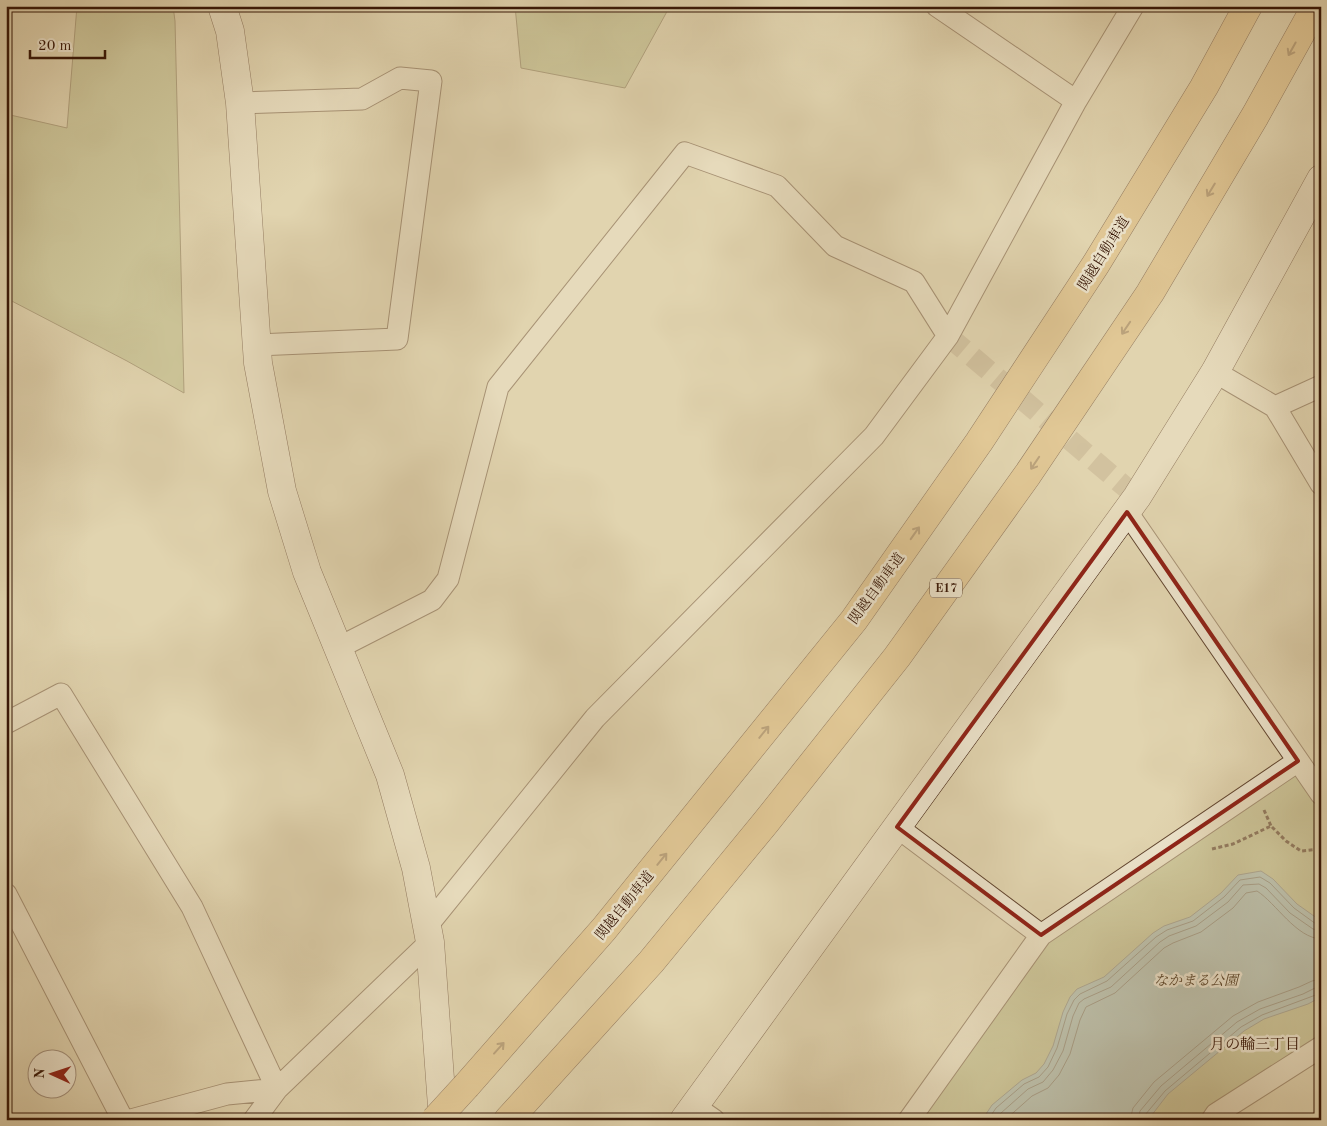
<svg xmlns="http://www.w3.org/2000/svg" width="1327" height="1126" viewBox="0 0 1327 1126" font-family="'Old Standard TT','Noto Serif JP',serif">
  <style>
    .green { fill: #b9bb86; stroke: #786846 }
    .water { fill: #9ab5b7; stroke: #727570 }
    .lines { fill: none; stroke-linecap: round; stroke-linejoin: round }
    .shore { stroke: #68665e; stroke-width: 1 }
    .street-tunnel { stroke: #bfae8d; stroke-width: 21; stroke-dasharray: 21 11; stroke-linecap: butt }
    .street-casing { stroke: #624630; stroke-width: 23 }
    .secondary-casing { stroke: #371606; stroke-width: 29 }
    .highway-casing { stroke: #371606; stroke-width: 29 }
    .path { stroke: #371606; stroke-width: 3; stroke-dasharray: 4 2.5; stroke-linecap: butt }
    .street { stroke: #ece3cb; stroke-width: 21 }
    .secondary { stroke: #ece3cb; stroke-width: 28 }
    .highway { stroke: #e0ba78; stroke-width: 28 }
    .highway-bridge-casing { stroke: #371606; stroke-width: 29; stroke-linecap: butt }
    .highway-bridge { stroke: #e0ba78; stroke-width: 28 }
    .oneway { stroke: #8c683f }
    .marked { fill: none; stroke: #8f2418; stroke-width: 4; stroke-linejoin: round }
    .labels { text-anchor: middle; stroke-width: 5; stroke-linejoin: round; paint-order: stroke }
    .shield { fill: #ece3cb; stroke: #6d5441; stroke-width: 1 }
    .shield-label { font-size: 12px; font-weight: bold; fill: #371606 }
    .street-label { font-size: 14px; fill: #371606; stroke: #ece3cb }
    .park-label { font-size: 14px; font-style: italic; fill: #5e482c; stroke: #ece3cb }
    .neighbourhood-label { font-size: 15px; fill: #371606; stroke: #ece3cb }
  </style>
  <rect width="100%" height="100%" fill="#e1d4af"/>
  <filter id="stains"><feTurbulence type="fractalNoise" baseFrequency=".004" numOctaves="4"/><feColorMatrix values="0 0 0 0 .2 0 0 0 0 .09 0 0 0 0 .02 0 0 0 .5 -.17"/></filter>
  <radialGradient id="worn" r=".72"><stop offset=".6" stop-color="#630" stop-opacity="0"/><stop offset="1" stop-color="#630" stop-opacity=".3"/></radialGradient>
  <path class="green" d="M77,6H173L175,21L184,393L127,361L6,298V114L67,128Z
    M515,6H670L625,88L521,68Z
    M1298,761L1321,794V1047L1212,1120H909L1041,935Z"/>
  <path class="water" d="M1261,871L1273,879L1297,904L1321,921V997L1308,1004L1264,1019L1244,1031L1168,1094L1148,1120H982L992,1105L1022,1080L1036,1073L1044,1064L1053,1046L1063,1012L1070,997L1077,989L1104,977L1153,933L1164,926L1190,917L1221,893L1238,875Z"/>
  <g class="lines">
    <path class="shore" d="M988,1120L996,1108L1024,1084L1039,1077L1048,1067L1057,1048L1067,1014L1074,1000L1080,994L1107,981L1156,937L1167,930L1193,921L1224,897L1240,880L1260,877L1270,883L1294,908L1316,924L1321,925
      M996,1120L1001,1113L1028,1089L1043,1082L1053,1070L1063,1051L1073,1016L1079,1003L1084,999L1111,987L1160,942L1169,936L1196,926L1228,902L1243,885L1259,884L1266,888L1290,913L1313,929L1321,931
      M1005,1120L1032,1096L1048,1088L1059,1075L1070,1054L1080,1020L1086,1007L1115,993L1164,948L1173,943L1201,932L1233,908L1246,893L1257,891C1276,903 1296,938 1321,939
      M1130,1120L1133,1108L1154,1082L1233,1016L1258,1002L1299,987L1312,981L1321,979
      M1138,1120L1140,1111L1161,1086L1237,1022L1260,1009L1303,994L1315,988L1321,987
      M1144,1120L1145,1115L1165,1091L1241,1027L1262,1015L1321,993"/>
    <path class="street-tunnel" d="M948,336L1137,497"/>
    <g class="street-casing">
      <path id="street" d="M937,6L1076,101
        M240,103L362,99L400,78L431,81L397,339L257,345
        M1215,372L1275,407L1321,386
        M1275,407L1321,484
        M1127,512L1321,794
        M338,648L432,600L448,579L498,387L685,153L777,186L835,246L914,282L948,336
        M6,723L61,694L192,907L277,1089
        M897,827L1041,935
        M6,894L123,1120
        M427,926L595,718L874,436L948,336L1076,101L1133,6
        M694,1106L714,1120
        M131,1120L227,1094L277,1089
        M254,1120L277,1089L430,942
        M909,1120L1041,935L1298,761
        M1212,1120L1216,1114L1321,1047"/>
    </g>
    <g class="secondary-casing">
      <path id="secondary" d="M222,6L230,31L240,103L258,363L282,491L307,572L390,775L416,868L430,942L443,1120
        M684,1120L1137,497L1215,372L1321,179"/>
    </g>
    <g class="highway-casing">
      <path id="highway" d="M467,1085L604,929L854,620L979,442L1096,264L1204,87L1248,6
        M508,1120L651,962L766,822L897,657L1028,474L1150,293L1255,116L1316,6"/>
    </g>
    <path class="path" d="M1264,810L1271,826
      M1212,849L1233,844L1271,826L1286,841L1301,851L1321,849"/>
    <use href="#street" class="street"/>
    <use href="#secondary" class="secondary"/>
    <use href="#highway" class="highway"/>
    <g class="highway-bridge-casing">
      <path id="highway-bridge" d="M435,1120L467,1085"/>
    </g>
    <use href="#highway-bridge" class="highway-bridge"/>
  </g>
  <defs><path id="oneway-shaft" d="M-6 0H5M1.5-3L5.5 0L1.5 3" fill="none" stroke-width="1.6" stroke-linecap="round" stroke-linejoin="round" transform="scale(1.25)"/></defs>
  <g class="oneway">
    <use href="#oneway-shaft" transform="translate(1292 49) rotate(119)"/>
    <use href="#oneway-shaft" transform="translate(1211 190) rotate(121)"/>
    <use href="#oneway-shaft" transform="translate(1126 328) rotate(124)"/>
    <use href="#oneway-shaft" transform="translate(1035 463) rotate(124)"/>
    <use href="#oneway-shaft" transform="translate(915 533) rotate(-55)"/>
    <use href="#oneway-shaft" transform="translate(764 732) rotate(-51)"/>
    <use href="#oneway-shaft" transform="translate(662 859) rotate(-51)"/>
    <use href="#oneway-shaft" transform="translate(499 1048) rotate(-48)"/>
  </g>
  <path d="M0 0H1327V1126H0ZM1127,512L1298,761L1041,935L897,827Z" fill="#e1d4af" fill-opacity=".55" fill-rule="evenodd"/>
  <path class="marked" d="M1127,512L1298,761L1041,935L897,827Z"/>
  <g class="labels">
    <rect class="shield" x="930" y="578.5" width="32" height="19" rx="4"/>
    <g class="shield-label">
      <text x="946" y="592">E17</text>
    </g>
    <g class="street-label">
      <text transform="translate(1103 253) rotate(-58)" y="5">関越自動車道</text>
      <text transform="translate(876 588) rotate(-54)" y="5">関越自動車道</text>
      <text transform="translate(624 905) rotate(-51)" y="5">関越自動車道</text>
    </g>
    <g class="park-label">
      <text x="1196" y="985">なかまる公園</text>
    </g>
    <g class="neighbourhood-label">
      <text x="1255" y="1049">月の輪三丁目</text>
    </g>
  </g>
  <rect width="1327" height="1126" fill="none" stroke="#e1d4af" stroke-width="25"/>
  <rect x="8" y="8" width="1312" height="1111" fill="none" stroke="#371606" stroke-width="2.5"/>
  <rect x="12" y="12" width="1302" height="1101" fill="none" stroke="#371606"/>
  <g transform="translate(52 1074) rotate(273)"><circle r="24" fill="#ece3cb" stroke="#a4917c"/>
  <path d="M0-4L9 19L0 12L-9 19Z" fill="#8f2418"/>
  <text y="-8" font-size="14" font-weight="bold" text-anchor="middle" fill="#371606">N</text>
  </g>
  <path d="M30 50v8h75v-8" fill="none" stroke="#371606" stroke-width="2.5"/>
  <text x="38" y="50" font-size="15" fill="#371606" stroke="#ece3cb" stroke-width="4" paint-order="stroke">20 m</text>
  <rect width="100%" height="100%" filter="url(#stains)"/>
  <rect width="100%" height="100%" fill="url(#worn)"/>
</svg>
